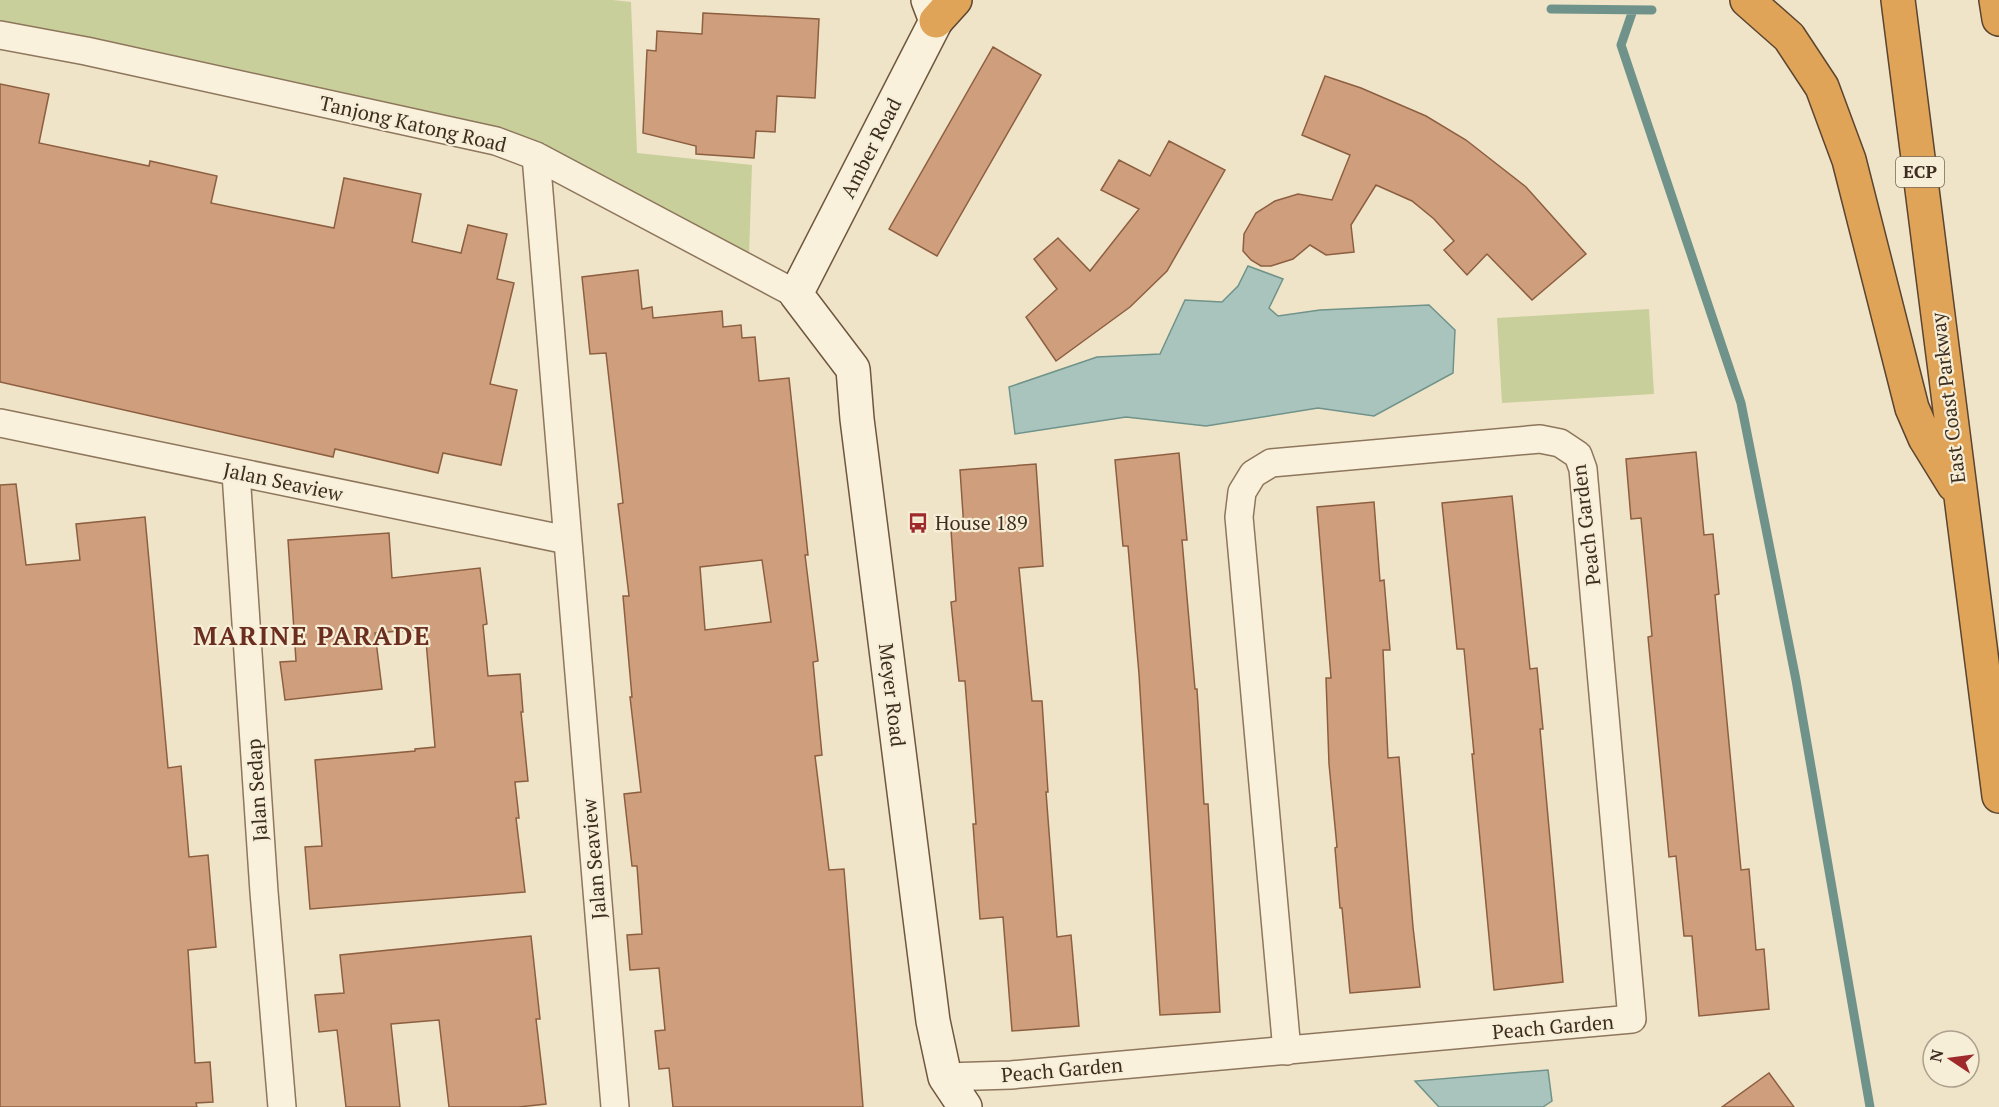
<svg xmlns="http://www.w3.org/2000/svg" width="1999" height="1107" viewBox="0 0 1999 1107" font-family="'PT Serif',serif">
  <style>
    .green { fill: #c9cf9b }
    .water { fill: #a9c4bc; stroke: #6f938a; stroke-width: 1.5 }
    .lines { fill: none; stroke-linecap: round; stroke-linejoin: round }
    .stream { stroke: #6f938a; stroke-width: 9 }
    .building { fill: #cf9f7d; stroke: #8d5f41; stroke-width: 1.5; fill-rule: evenodd }
    .street-casing { stroke: #8d765c; stroke-width: 30 }
    .secondary-casing { stroke: #6f573f; stroke-width: 36 }
    .highway-casing { stroke: #5b4430; stroke-width: 36 }
    .street { stroke: #faf1dc; stroke-width: 27 }
    .secondary { stroke: #faf1dc; stroke-width: 33 }
    .highway { stroke: #e0a458; stroke-width: 33 }
    .labels { text-anchor: middle; stroke-width: 4.5; stroke-linejoin: round; paint-order: stroke }
    .shield { fill: #f7eed8; stroke: #756857; stroke-width: 1.5 }
    .shield-label { font-size: 18px; font-weight: bold; fill: #3d2e20 }
    .street-label { font-size: 20px; fill: #3d2e20; stroke: #f7eed8 }
    .poi-label { font-size: 20px; fill: #3d2e20; stroke: #f7eed8; text-anchor: start }
    .district-label { font-size: 26px; font-weight: bold; letter-spacing: 1.5px; fill: #6b2e1e; stroke: #f7eed8 }
  </style>
  <rect width="100%" height="100%" fill="#f0e4c8"/>
  <path class="green" d="M0,0H613L631,2L637,153L752,165L749,256L479,125L0,20Z
    M1649,309L1654,394L1502,403L1497,318Z"/>
  <path class="water" d="M1248,266L1283,279L1269,308L1278,316L1320,310L1429,305L1455,330L1453,373L1374,416L1318,408L1206,426L1126,417L1015,434L1009,387L1097,357L1160,354L1185,300L1222,302L1238,286Z
    M1548,1070L1552,1101L1543,1107H1439L1415,1081Z"/>
  <g class="lines">
    <path class="stream" d="M1551,9L1652,10
      M1633,10L1621,45L1741,403L1796,680L1870,1107"/>
  </g>
  <path class="building" d="M703,13L819,19L815,98L777,96L775,132L756,131L754,158L696,154V146L643,133L647,50L656,51L657,31L702,34Z
    M993,47L1041,75L937,256L889,229Z
    M1325,76L1361,88L1426,116L1466,140L1526,187L1586,254L1532,300L1487,254L1467,275L1444,250L1454,241L1434,219L1412,201L1376,185L1351,225L1354,252L1326,255L1310,245L1293,259L1271,266H1261L1251,260L1243,251L1244,234L1256,213L1275,201L1298,194L1332,200L1350,155L1302,135Z
    M0,84L49,94L39,143L149,166L150,161L217,176L211,203L334,228L344,178L421,194L412,242L461,253L468,225L507,234L497,279L514,283L490,384L517,390L501,465L443,453L438,473L335,449L333,457L0,382Z
    M1169,141L1225,170L1167,271L1130,307L1056,361L1026,317L1057,289L1034,259L1058,238L1090,271L1139,209L1101,190L1119,160L1150,176Z
    M638,270L642,309L652,307L653,318L722,311L723,327L741,325L742,338L755,337L759,381L789,378L808,555H805L818,661L813,662L822,755L815,756L829,870L844,869L863,1107H673L669,1068L659,1069L655,1031L665,1030L659,968L630,970L627,935L642,934L637,866H632L624,794L641,792L630,697H632L623,596H629L618,504L623,503L606,353L590,354L582,277ZM762,560L771,622L705,630L700,567Z
    M1696,452L1704,535L1713,534L1719,594L1715,595L1741,870L1749,869L1756,950L1764,949L1769,1009L1699,1016L1692,936H1684L1676,856L1669,857L1648,637L1652,636L1641,518L1631,519L1626,459Z
    M1179,453L1187,540H1182L1195,689H1197L1204,804H1208L1220,1012L1160,1015L1139,674L1128,546H1123L1115,460Z
    M1036,464L1043,566L1019,568L1032,701H1042L1048,792H1046L1057,937L1071,935L1079,1026L1012,1031L1003,917L980,919L973,824H976L965,681H959L951,602L956,601L951,530L964,529L960,470Z
    M16,484L26,565L80,560L76,524L145,517L168,768L181,766L189,857L208,855L216,947L188,950L195,1063L210,1062L213,1102L196,1103L197,1107H0V485Z
    M1512,496L1530,669L1537,668L1543,729H1540L1563,982L1494,990L1472,754H1474L1464,649H1457L1442,503Z
    M1374,502L1380,581L1384,580L1390,650H1383L1388,758L1399,757L1413,927L1420,987L1350,993L1342,908H1340L1335,848L1337,847L1329,764L1326,678H1331L1317,507Z
    M389,533L392,578L480,568L487,624L483,625L488,676L520,674L523,712H521L528,781L515,782L519,818H516L525,892L310,909L305,847L322,846L315,760L415,751V749L435,747L425,629L375,633L382,689L285,700L280,662L296,661L288,540Z
    M531,936L540,1019H536L546,1104L519,1107H449L439,1020L391,1024L400,1107H346L337,1030L319,1032L315,995L344,993L340,955Z
    M1769,1073L1794,1107H1722Z"/>
  <g class="lines">
    <g class="street-casing">
      <path id="street" d="M0,35L86,51L496,141L536,156L796,294
        M536,156L615,1107
        M0,423L567,540
        M236,473L264,892L282,1107
        M945,1077L1011,1075L1632,1019L1583,469L1578,455L1560,443L1540,439L1271,463L1253,474L1242,492L1239,517L1287,1051"/>
    </g>
    <g class="secondary-casing">
      <path id="secondary" d="M928,0L936,21L796,294L853,369L857,419L933,1021L945,1077L965,1107"/>
    </g>
    <g class="highway-casing">
      <path id="highway" d="M1747,0L1789,37L1822,87L1849,160L1912,408L1925,438L1954,485
        M1898,0L1999,796
        M1996,0L1999,19
        M936,21L955,0"/>
    </g>
    <use href="#street" class="street"/>
    <use href="#secondary" class="secondary"/>
    <use href="#highway" class="highway"/>
  </g>
  <defs>
    <g id="bus-bare" transform="scale(1.62)"><path d="M-5-6H5V4H4V6H2V4H-2V6H-4V4H-5ZM-3.5-4V0h7V-4ZM-3.5 1.2v1.5H-2V1.2ZM2 1.2v1.5H3.5V1.2Z" fill="#9e2a2b" stroke="#f7eed8" stroke-width="2.5" paint-order="stroke"/></g>
  </defs>
  <g fill-rule="evenodd">
    <use href="#bus-bare" x="918" y="523"/>
  </g>
  <g class="labels">
    <rect class="shield" x="1896" y="157" width="48" height="30" rx="4.5"/>
    <g class="shield-label">
      <text x="1920" y="178">ECP</text>
    </g>
    <g class="street-label">
      <text transform="translate(413 124) rotate(13)" y="7">Tanjong Katong Road</text>
      <text transform="translate(871 148) rotate(-63)" y="7">Amber Road</text>
      <text transform="translate(1948 398) rotate(-97)" y="7">East Coast Parkway</text>
      <text transform="translate(283 482) rotate(12)" y="7">Jalan Seaview</text>
      <text transform="translate(1586 525) rotate(-97)" y="7">Peach Garden</text>
      <text transform="translate(892 695) rotate(83)" y="7">Meyer Road</text>
      <text transform="translate(257 790) rotate(-94)" y="7">Jalan Sedap</text>
      <text transform="translate(594 859) rotate(-95)" y="7">Jalan Seaview</text>
      <text transform="translate(1553 1027) rotate(-5)" y="7">Peach Garden</text>
      <text transform="translate(1062 1070) rotate(-5)" y="7">Peach Garden</text>
    </g>
    <g class="poi-label">
      <text x="935" y="530">House 189</text>
    </g>
    <g class="district-label">
      <text x="312" y="645">MARINE PARADE</text>
    </g>
  </g>
  <g transform="translate(1951 1059) rotate(283)"><circle r="28" fill="#f7eed8" stroke="#ada18e" stroke-width="1.5"/>
  <path d="M0-4.5L10 22L0 15L-10 22Z" fill="#9e2a2b"/>
  <text y="-9" font-size="16" font-weight="bold" text-anchor="middle" fill="#3d2e20">N</text>
  </g>
</svg>
